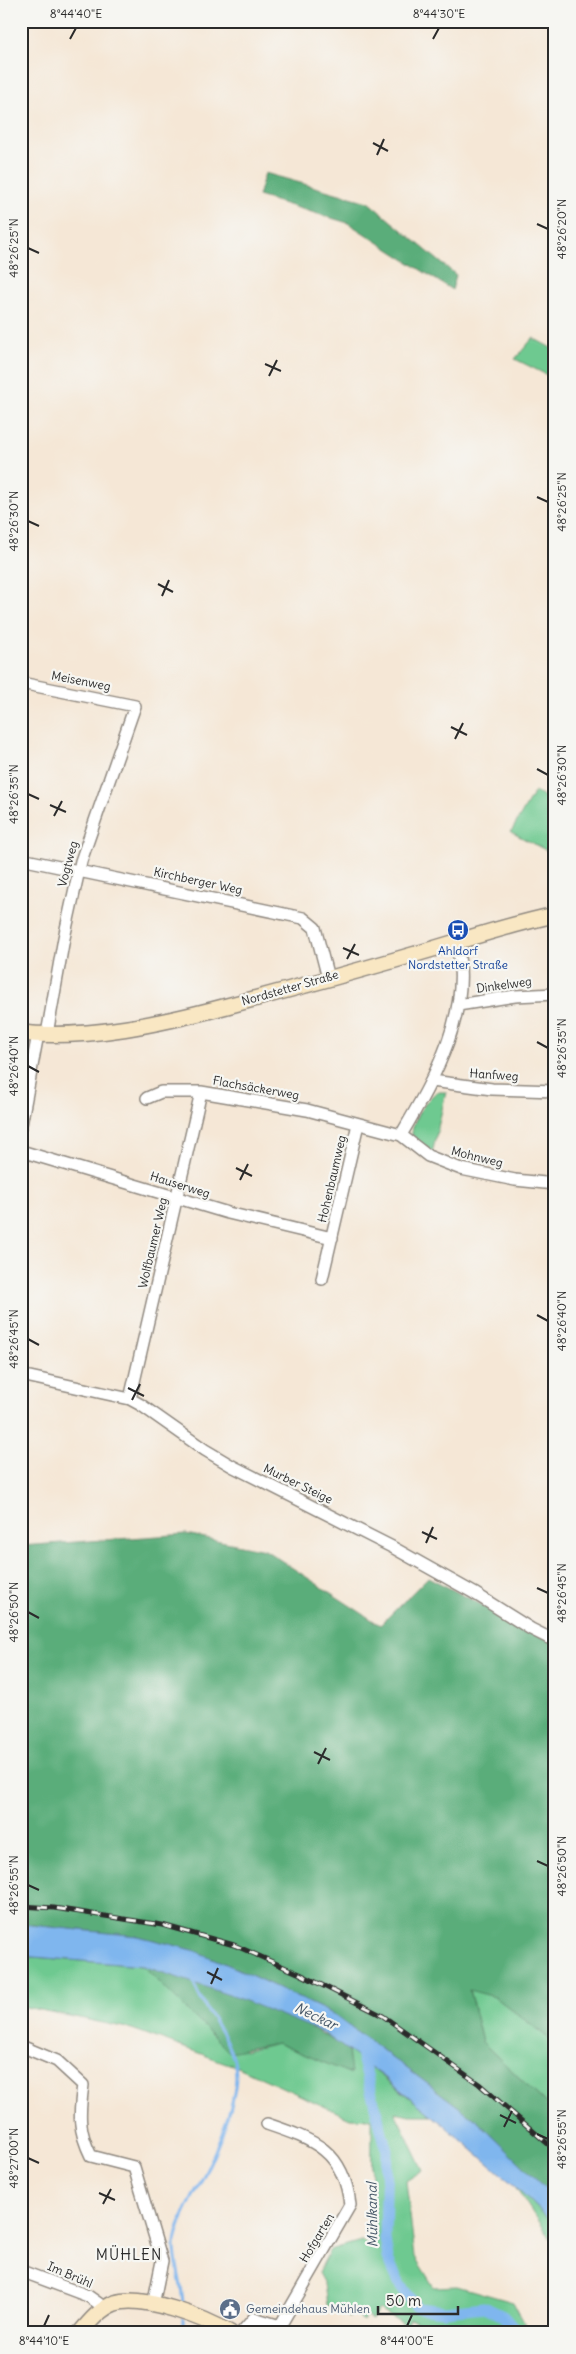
<svg xmlns="http://www.w3.org/2000/svg" width="576" height="2354" viewBox="0 0 576 2354" font-family="Delius,sans-serif">
  <style>
    .green { fill: #6ec990; stroke: #4c7a5e }
    .forest { fill: #5aad7a; stroke: #426c52 }
    .water { fill: #7fb6ee; stroke: #55708c }
    .lines { fill: none; stroke-linecap: round; stroke-linejoin: round }
    .stream { stroke: #7fb6ee; stroke-width: 3 }
    .canal { stroke: #7fb6ee; stroke-width: 11 }
    .street-casing { stroke: #908980; stroke-width: 14 }
    .secondary-casing { stroke: #908980; stroke-width: 18 }
    .street { stroke: #fff; stroke-width: 11 }
    .secondary { stroke: #f9e7c3; stroke-width: 15 }
    .rail-casing { stroke: #2b2b2b; stroke-width: 5 }
    .rail { stroke: #f6f6f2; stroke-width: 3; stroke-dasharray: 9; stroke-linecap: butt }
    .ticks { fill: none; stroke: #2b2b2b; stroke-width: 2 }
    .labels { text-anchor: middle; stroke-width: 4.5; stroke-linejoin: round; paint-order: stroke }
    .street-label { font-size: 12px; fill: #2b2b2b; stroke: #f6f6f2 }
    .transit-label { font-size: 12px; fill: #164399; stroke: #f6f6f2 }
    .service-label { font-size: 12px; fill: #4e5e75; stroke: #f6f6f2; text-anchor: start }
    .water-label { font-size: 14px; font-style: italic; fill: #456; stroke: #f6f6f2 }
    .quarter-label { font-size: 15px; letter-spacing: 1px; fill: #2b2b2b; stroke: #f6f6f2 }
    .neatline { fill: none; stroke: #2b2b2b; stroke-width: 2 }
    .ticks-label { font-size: 12px; text-anchor: middle; fill: #2b2b2b }
  </style>
  <rect width="100%" height="100%" fill="#f6f6f2"/>
  <filter id="ink" filterUnits="userSpaceOnUse"><feTurbulence type="fractalNoise" baseFrequency=".02" numOctaves="2"/><feDisplacementMap in="SourceGraphic" scale="10" xChannelSelector="R" yChannelSelector="G"/><feConvolveMatrix kernelMatrix="1 2 1 2 8 2 1 2 1" color-interpolation-filters="sRGB"/></filter>
  <filter id="wash" filterUnits="userSpaceOnUse"><feTurbulence type="fractalNoise" baseFrequency=".0096" numOctaves="4" result="noise"/><feDisplacementMap in="SourceGraphic" scale="20" xChannelSelector="R" yChannelSelector="G"/><feGaussianBlur stdDeviation="1.12" result="paint"/><feColorMatrix in="noise" values="0 0 0 0 0 0 0 0 0 0 0 0 0 0 0 0 0 1.4 0 .05"/><feComposite in="paint" operator="in"/></filter>
  <g filter="url(#wash)">
    <rect width="100%" height="100%" fill="#f5e7d6"/>
    <path class="green" d="M533,338L555,350V379L515,359Z
      M534,792L555,802V855L511,832Z
      M437,1092H446L432,1154L412,1137C411,1121 424,1101 437,1092Z
      M21,1956L143,1966L181,2002L244,2051L277,2043L350,2073L348,2050L432,2115H410L395,2112L423,2170L406,2181L415,2257L434,2287L457,2286L513,2302L530,2333H487L483,2324C447,2336 444,2333 410,2319L407,2326L379,2309L372,2320L366,2316L363,2321L354,2313L349,2318L327,2305L324,2284L318,2273L330,2250L361,2241L371,2244L372,2119L350,2118L240,2068L132,2029L21,2006Z
      M469,1989L495,1997L555,2043V2112L482,2042Z
      M515,2186L555,2225V2243L545,2232Z"/>
    <path class="forest" d="M265,173L368,202L456,275L452,290L348,223L258,196Z
      M186,1534L265,1550L380,1625L428,1577L555,1643V2043L495,1997L469,1990L482,2042L555,2112V2197L475,2119L335,2015L238,1969L193,1950L138,1936L21,1924V1546Z
      M143,1966C211,1989 290,2009 348,2050L351,2074L277,2043L229,2052Z"/>
    <path class="water" d="M21,1924L138,1936L193,1950L238,1969L335,2015L475,2119L555,2197V2225L515,2186L444,2125L387,2079L322,2032L235,1997L143,1966L21,1956Z"/>
    <g class="lines">
      <path class="stream" d="M183,2306C183,2286 174,2262 175,2243C176,2227 191,2201 198,2187C213,2158 235,2109 236,2076C236,2040 201,2011 193,1980
        M183,2333V2318"/>
      <path class="canal" d="M359,2046L387,2151L385,2238L388,2259L400,2285L417,2308L445,2311L484,2307L503,2316L518,2333"/>
    </g>
  </g>
  <g filter="url(#ink)">
    <g class="lines">
      <g class="street-casing">
        <path id="street" d="M21,683L135,706L81,861L64,938L47,1034
          M21,859L303,918L315,928L328,978
          M458,1005L515,996L555,994
          M432,1081L492,1089L555,1091
          M147,1098L161,1092H201L307,1110L401,1135L428,1156L461,1169L515,1180L555,1184
          M21,1125L38,1034
          M401,1135C434,1079 474,1009 456,942
          M21,1151L228,1213L332,1238
          M322,1279L358,1124
          M21,1375L130,1399L141,1405L205,1450L232,1466L392,1547L474,1593L531,1629L555,1641
          M130,1399L201,1092
          M21,2046L57,2061L83,2085C79,2114 78,2130 91,2156L134,2167L162,2261L153,2305
          M21,2271L88,2296L105,2308
          M241,2333L254,2318L280,2326L350,2205C344,2150 314,2140 267,2124"/>
      </g>
      <g class="secondary-casing">
        <path id="secondary" d="M21,1033C87,1040 163,1023 227,1006C303,986 381,965 456,942C489,932 521,922 555,915
          M80,2333C90,2321 101,2308 115,2303C143,2294 205,2318 230,2333"/>
      </g>
      <use href="#street" class="street"/>
      <use href="#secondary" class="secondary"/>
      <g class="rail-casing">
        <path id="rail" d="M21,1906L54,1908L162,1925L234,1945L300,1974L383,2016L479,2084L555,2150"/>
      </g>
      <use href="#rail" class="rail"/>
    </g>
  </g>
  <path class="ticks" d="M70,39L76,28M433,39L439,28M373,143L388,151M377,155L384,139M537,224L548,229M28,248L39,253M265,364L281,371M269,376L277,360M537,497L548,502M28,521L39,526M158,584L173,592M162,596L169,580M451,727L467,735M455,739L463,723M537,769L548,775M28,794L39,799M50,805L66,812M54,816L62,801M343,948L359,955M347,959L355,944M537,1042L548,1048M28,1066L39,1072M236,1168L252,1176M240,1180L248,1164M537,1315L548,1321M28,1339L39,1345M128,1388L144,1396M132,1400L140,1384M422,1532L437,1539M426,1543L433,1527M537,1588L548,1593M28,1612L39,1618M314,1752L330,1760M318,1764L326,1748M537,1861L548,1866M28,1885L39,1890M207,1972L222,1980M211,1984L218,1968M500,2115L516,2123M504,2127L512,2111M537,2134L548,2139M28,2158L39,2163M99,2193L115,2200M103,2204L111,2189M44,2326L49,2315M407,2326L412,2315"/>
  <defs>
    <g id="bus-disc" transform="scale(1.125)"><circle r="9.5" fill="#1a4fb4" stroke="#f6f6f2"/><path d="M-5-6H5V4H4V6H2V4H-2V6H-4V4H-5ZM-3.5-4V0h7V-4ZM-3.5 1.2v1.5H-2V1.2ZM2 1.2v1.5H3.5V1.2Z" fill="#fff"/></g>
    <g id="civic-disc" transform="scale(1.125)"><circle r="9.5" fill="#5c6f8a" stroke="#f6f6f2"/><path d="M-.6-6.5H3V-4.5H.6V-3L4-1V1h2V6H-6V1h2V-1L-.6-3ZM-1.2 2.5V6h2.4V2.5Z" fill="#fff"/></g>
  </defs>
  <g fill-rule="evenodd">
    <use href="#bus-disc" x="458" y="930"/>
    <use href="#civic-disc" x="230" y="2309"/>
  </g>
  <g class="labels">
    <g class="street-label">
      <text transform="translate(81 681) rotate(11)" y="4">Meisenweg</text>
      <text transform="translate(68 864) rotate(-75)" y="4">Vogtweg</text>
      <text transform="translate(198 881) rotate(12)" y="4">Kirchberger Weg</text>
      <text transform="translate(504 985) rotate(-8)" y="4">Dinkelweg</text>
      <text transform="translate(290 988) rotate(-16)" y="4">Nordstetter Straße</text>
      <text transform="translate(494 1075) rotate(4)" y="4">Hanfweg</text>
      <text transform="translate(256 1088) rotate(10)" y="4">Flachsäckerweg</text>
      <text transform="translate(477 1157) rotate(14)" y="4">Mohnweg</text>
      <text transform="translate(332 1179) rotate(-77)" y="4">Hohenbaumweg</text>
      <text transform="translate(180 1185) rotate(17)" y="4">Hauserweg</text>
      <text transform="translate(153 1243) rotate(-77)" y="4">Wolfbaumer Weg</text>
      <text transform="translate(298 1484) rotate(26)" y="4">Murber Steige</text>
      <text transform="translate(317 2238) rotate(-59)" y="4">Hofgarten</text>
      <text transform="translate(70 2275) rotate(23)" y="4">Im Brühl</text>
    </g>
    <g class="transit-label">
      <text x="458" y="955">Ahldorf<tspan x="458" dy="14">Nordstetter Straße</tspan></text>
    </g>
    <g class="service-label">
      <text x="246" y="2313">Gemeindehaus Mühlen</text>
    </g>
    <g class="water-label">
      <text transform="translate(316 2016) rotate(26)" y="5">Neckar</text>
      <text transform="translate(372 2215) rotate(-91)" y="5">Mühlkanal</text>
    </g>
    <g class="quarter-label">
      <text x="129" y="2260">MÜHLEN</text>
    </g>
  </g>
  <rect width="576" height="2354" fill="none" stroke="#f6f6f2" stroke-width="55"/>
  <path d="M378 2306v8h80v-8" fill="none" stroke="#2b2b2b" stroke-width="2.5"/>
  <text x="386" y="2306" font-size="15" fill="#2b2b2b" stroke="#f6f6f2" stroke-width="4" paint-order="stroke">50 m</text>
  <rect x="28" y="28" width="520" height="2298" class="neatline"/>
  <g class="ticks-label">
    <text x="76" y="18">8°44'40"E</text>
    <text x="439" y="18">8°44'30"E</text>
    <text transform="translate(562 229) rotate(-90)" y="4">48°26'20"N</text>
    <text transform="translate(14 248) rotate(-90)" y="4">48°26'25"N</text>
    <text transform="translate(562 502) rotate(-90)" y="4">48°26'25"N</text>
    <text transform="translate(14 521) rotate(-90)" y="4">48°26'30"N</text>
    <text transform="translate(562 775) rotate(-90)" y="4">48°26'30"N</text>
    <text transform="translate(14 794) rotate(-90)" y="4">48°26'35"N</text>
    <text transform="translate(562 1048) rotate(-90)" y="4">48°26'35"N</text>
    <text transform="translate(14 1066) rotate(-90)" y="4">48°26'40"N</text>
    <text transform="translate(562 1321) rotate(-90)" y="4">48°26'40"N</text>
    <text transform="translate(14 1339) rotate(-90)" y="4">48°26'45"N</text>
    <text transform="translate(562 1593) rotate(-90)" y="4">48°26'45"N</text>
    <text transform="translate(14 1612) rotate(-90)" y="4">48°26'50"N</text>
    <text transform="translate(562 1866) rotate(-90)" y="4">48°26'50"N</text>
    <text transform="translate(14 1885) rotate(-90)" y="4">48°26'55"N</text>
    <text transform="translate(562 2139) rotate(-90)" y="4">48°26'55"N</text>
    <text transform="translate(14 2158) rotate(-90)" y="4">48°27'00"N</text>
    <text x="44" y="2345">8°44'10"E</text>
    <text x="407" y="2345">8°44'00"E</text>
  </g>
</svg>
